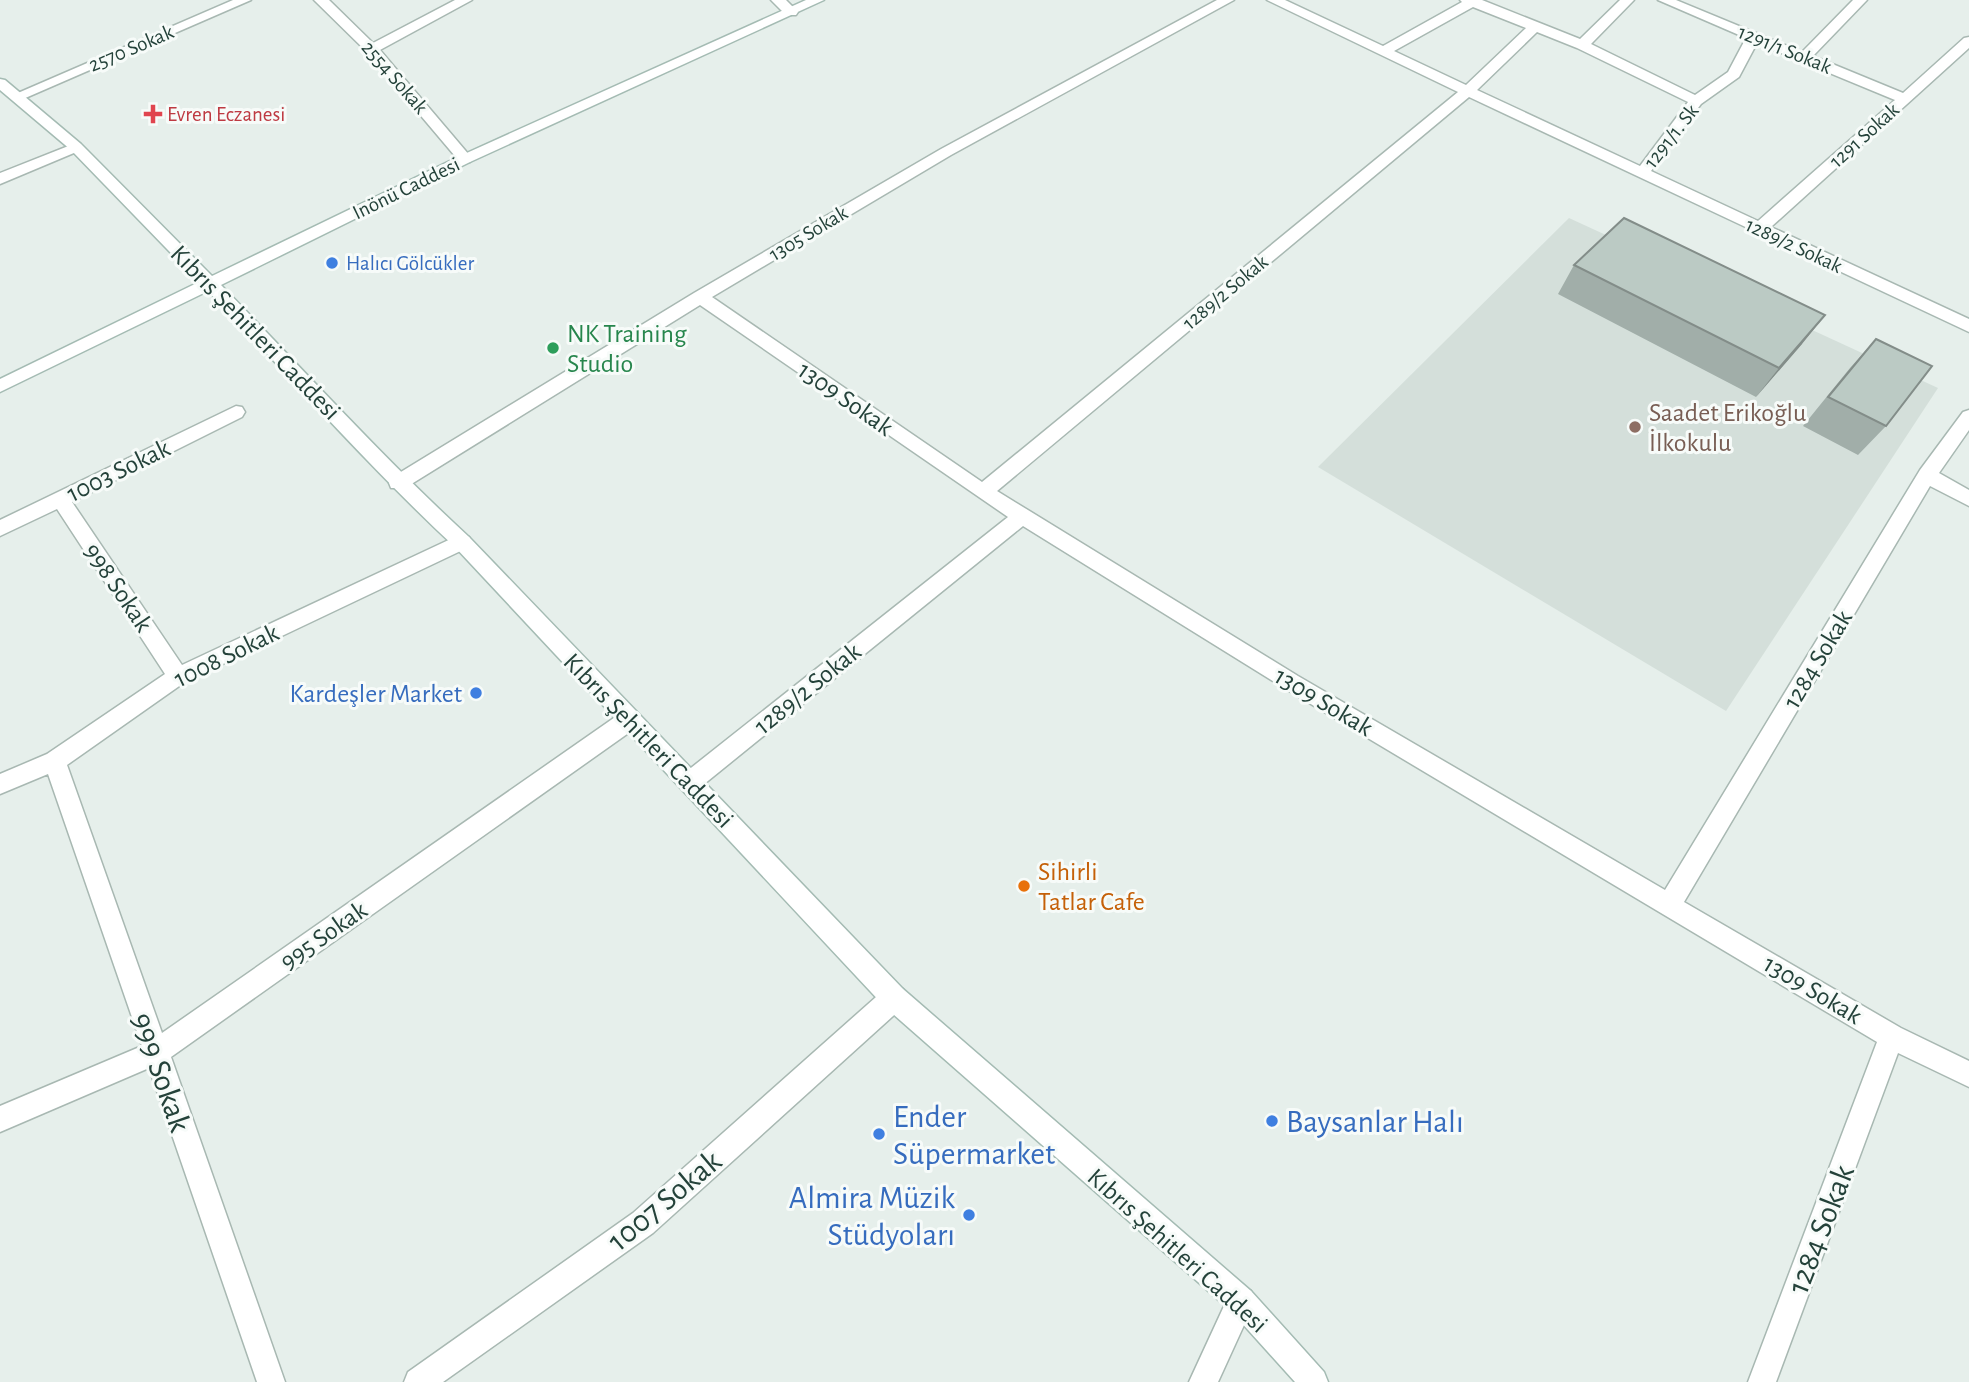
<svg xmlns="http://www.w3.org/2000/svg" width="1969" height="1382" viewBox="0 0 1969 1382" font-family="'Alegreya Sans',sans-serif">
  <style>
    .built { fill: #d4dfda }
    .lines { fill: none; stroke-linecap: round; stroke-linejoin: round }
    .street-casing { stroke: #a8b8b2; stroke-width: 3 }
    .secondary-casing { stroke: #a4bbb3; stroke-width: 3 }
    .street { fill: #fff; fill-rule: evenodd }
    .secondary { fill: #fff; fill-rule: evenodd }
    .wall { fill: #a1aea9 }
    .shaded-wall { fill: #838d89 }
    .building { fill: #bbcac4; stroke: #838d89; stroke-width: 2 }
    .health-dot { fill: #e0444e; stroke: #f7fbf9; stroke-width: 2.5 }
    .shop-dot { fill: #3f7fe0; stroke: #f7fbf9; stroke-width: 2.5 }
    .leisure-dot { fill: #2e9e5b; stroke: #f7fbf9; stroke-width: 2.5 }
    .education-dot { fill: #8d6e63; stroke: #f7fbf9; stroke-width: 2.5 }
    .food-dot { fill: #e8710a; stroke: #f7fbf9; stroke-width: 2.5 }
    .labels { text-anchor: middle; stroke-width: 6; stroke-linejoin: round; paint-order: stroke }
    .far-street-label { font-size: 21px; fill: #24423a; stroke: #f7fbf9 }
    .far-health-label { font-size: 21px; fill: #be3a42; stroke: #f7fbf9; text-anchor: start }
    .far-shop-label { font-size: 21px; fill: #366cbe; stroke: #f7fbf9; text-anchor: start }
    .street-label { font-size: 26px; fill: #24423a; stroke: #f7fbf9 }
    .leisure-label { font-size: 26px; fill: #27864d; stroke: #f7fbf9; text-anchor: start }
    .education-label { font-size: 26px; fill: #785e54; stroke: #f7fbf9; text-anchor: start }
    .shop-label { font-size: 26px; fill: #366cbe; stroke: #f7fbf9; text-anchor: end }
    .food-label { font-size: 26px; fill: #c56008; stroke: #f7fbf9; text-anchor: start }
    .near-street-label { font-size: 32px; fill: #24423a; stroke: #f7fbf9 }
    .near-shop-label { font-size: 32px; fill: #366cbe; stroke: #f7fbf9; text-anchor: start }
  </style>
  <rect width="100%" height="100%" fill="#e6efeb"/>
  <path class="built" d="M1569,218L1938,388L1726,711L1318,467Z"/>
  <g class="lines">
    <g class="street-casing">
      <path id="street" d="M233,0H251L23,99H13L11,96Z
        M314,0H329L373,43L455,0H472L380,50L470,156L472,159L470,162H460L367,52Z
        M771,0H786L798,12L796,15H786Z
        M1217,0H1234L951,155L712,297L982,482L1458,92L1267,0H1285L1383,46L1462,2L1460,0H1482L1580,39L1620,0H1634L1591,44L1695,95L1728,72L1746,38L1658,0H1676L1802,52L1853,0H1867L1813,56L1903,93L1964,38L1969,37V48L1771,227L1969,319V332L1469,97L997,491L1298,676L1665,890L1920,470L1963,412L1969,410V430L1939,473L1969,490V506L1930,486L1684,902L1901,1028L1969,1061V1087L1898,1053L1776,1382H1748L1877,1042L1284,688L1023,526L698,789L690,792L682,789L679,782L682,775L1008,517L700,305L405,488H391L389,483L391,478L694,293L941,149ZM1473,7L1526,28L1466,85L1394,51ZM1537,32L1577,48L1688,102L1640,166L1477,90ZM1757,43L1895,100L1758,221L1651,171L1701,104L1739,77Z
        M76,143L83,147L81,150L0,184V173Z
        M236,406L242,407L245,412L242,417L72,502L182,665L455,537L462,534L469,537L472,542L469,547L185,682L67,765L162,1033L621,713L629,711L637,713L640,720L637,727L171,1057L285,1382H257L149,1068L0,1132V1106L142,1046L48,774L0,794V774L47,754L165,674L57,509L0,536V520Z
        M894,986L903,989L906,998L903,1007L653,1233L443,1382H404L408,1372L633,1213L885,989Z
        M1241,1287L1251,1291L1255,1301L1218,1382H1189L1231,1291Z"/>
    </g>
    <g class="secondary-casing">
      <path id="secondary" d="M806,0H824L470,162L221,285C303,369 382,457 469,537L903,989L1251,1291L1324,1372L1328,1382H1295L1231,1311L885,1007L455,547C368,466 290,377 208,291L0,392V379L199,282L71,150L0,90V79L5,80L81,144L212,276L460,156Z"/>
    </g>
    <use href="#street" class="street"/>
    <use href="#secondary" class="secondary"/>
  </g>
  <path class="wall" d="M1574,265L1802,344L1756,397L1558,294Z
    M1876,339L1886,426L1858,455L1803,426L1850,368Z"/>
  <path class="shaded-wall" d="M1825,315L1802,344L1756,397L1779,368Z"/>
  <path class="building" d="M1624,218L1825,315L1779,368L1574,265Z
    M1876,339L1932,366L1886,426L1828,397Z"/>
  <path class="health-dot" d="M149.5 103.5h7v7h7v7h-7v7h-7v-7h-7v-7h7z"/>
  <g class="shop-dot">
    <circle cx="332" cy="263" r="7"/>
    <circle cx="476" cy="693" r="7"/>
    <circle cx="1272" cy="1121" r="7"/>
    <circle cx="879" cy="1134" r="7"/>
    <circle cx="969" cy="1215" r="7"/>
  </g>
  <circle class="leisure-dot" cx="553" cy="348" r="7"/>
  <circle class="education-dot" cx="1635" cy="427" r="7"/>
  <circle class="food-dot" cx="1024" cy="886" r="7"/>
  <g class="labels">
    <g class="far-street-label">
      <text transform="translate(131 48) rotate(-23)" y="7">2570 Sokak</text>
      <text transform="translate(1785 49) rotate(22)" y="7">1291/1 Sokak</text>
      <text transform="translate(395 77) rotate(49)" y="7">2554 Sokak</text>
      <text transform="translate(1864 135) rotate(-42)" y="7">1291 Sokak</text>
      <text transform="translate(1671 136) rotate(-52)" y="7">1291/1. Sk</text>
      <text transform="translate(406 188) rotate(-26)" y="7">Inönü Caddesi</text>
      <text transform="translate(808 233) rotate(-31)" y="7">1305 Sokak</text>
      <text transform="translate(1794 245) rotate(25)" y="7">1289/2 Sokak</text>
      <text transform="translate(1225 292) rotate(-40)" y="7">1289/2 Sokak</text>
    </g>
    <g class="far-health-label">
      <text x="167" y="121">Evren Eczanesi</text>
    </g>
    <g class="far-shop-label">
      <text x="346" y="270">Halıcı Gölcükler</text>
    </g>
    <g class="street-label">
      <text transform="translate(256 332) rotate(46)" y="9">Kıbrıs Şehitleri Caddesi</text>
      <text transform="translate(846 398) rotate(35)" y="9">1309 Sokak</text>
      <text transform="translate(118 470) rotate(-26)" y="9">1003 Sokak</text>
      <text transform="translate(119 587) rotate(56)" y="9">998 Sokak</text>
      <text transform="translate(226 655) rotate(-26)" y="9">1008 Sokak</text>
      <text transform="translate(1817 659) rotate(-59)" y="9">1284 Sokak</text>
      <text transform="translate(807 688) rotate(-39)" y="9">1289/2 Sokak</text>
      <text transform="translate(1324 701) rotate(31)" y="9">1309 Sokak</text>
      <text transform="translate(649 740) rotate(46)" y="9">Kıbrıs Şehitleri Caddesi</text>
      <text transform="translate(323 935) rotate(-35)" y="9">995 Sokak</text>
      <text transform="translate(1813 989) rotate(31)" y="9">1309 Sokak</text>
      <text transform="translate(1178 1250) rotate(42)" y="9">Kıbrıs Şehitleri Caddesi</text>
    </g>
    <g class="leisure-label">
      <text x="567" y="342">NK Training<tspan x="567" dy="30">Studio</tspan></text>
    </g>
    <g class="education-label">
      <text x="1649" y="421">Saadet Erikoğlu<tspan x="1649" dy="30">İlkokulu</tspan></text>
    </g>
    <g class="shop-label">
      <text x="462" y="702">Kardeşler Market</text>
    </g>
    <g class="food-label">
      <text x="1038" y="880">Sihirli<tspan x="1038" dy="30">Tatlar Cafe</tspan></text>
    </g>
    <g class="near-street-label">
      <text transform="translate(162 1072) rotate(71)" y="11">999 Sokak</text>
      <text transform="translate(664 1200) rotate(-40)" y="11">1007 Sokak</text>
      <text transform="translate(1820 1229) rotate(-69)" y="11">1284 Sokak</text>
    </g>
    <g class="near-shop-label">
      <text x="893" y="1127">Ender<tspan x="893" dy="37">Süpermarket</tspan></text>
      <text x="1286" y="1132">Baysanlar Halı</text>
      <text x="955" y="1208" text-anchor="end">Almira Müzik<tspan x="955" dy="37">Stüdyoları</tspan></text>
    </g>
  </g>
</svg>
